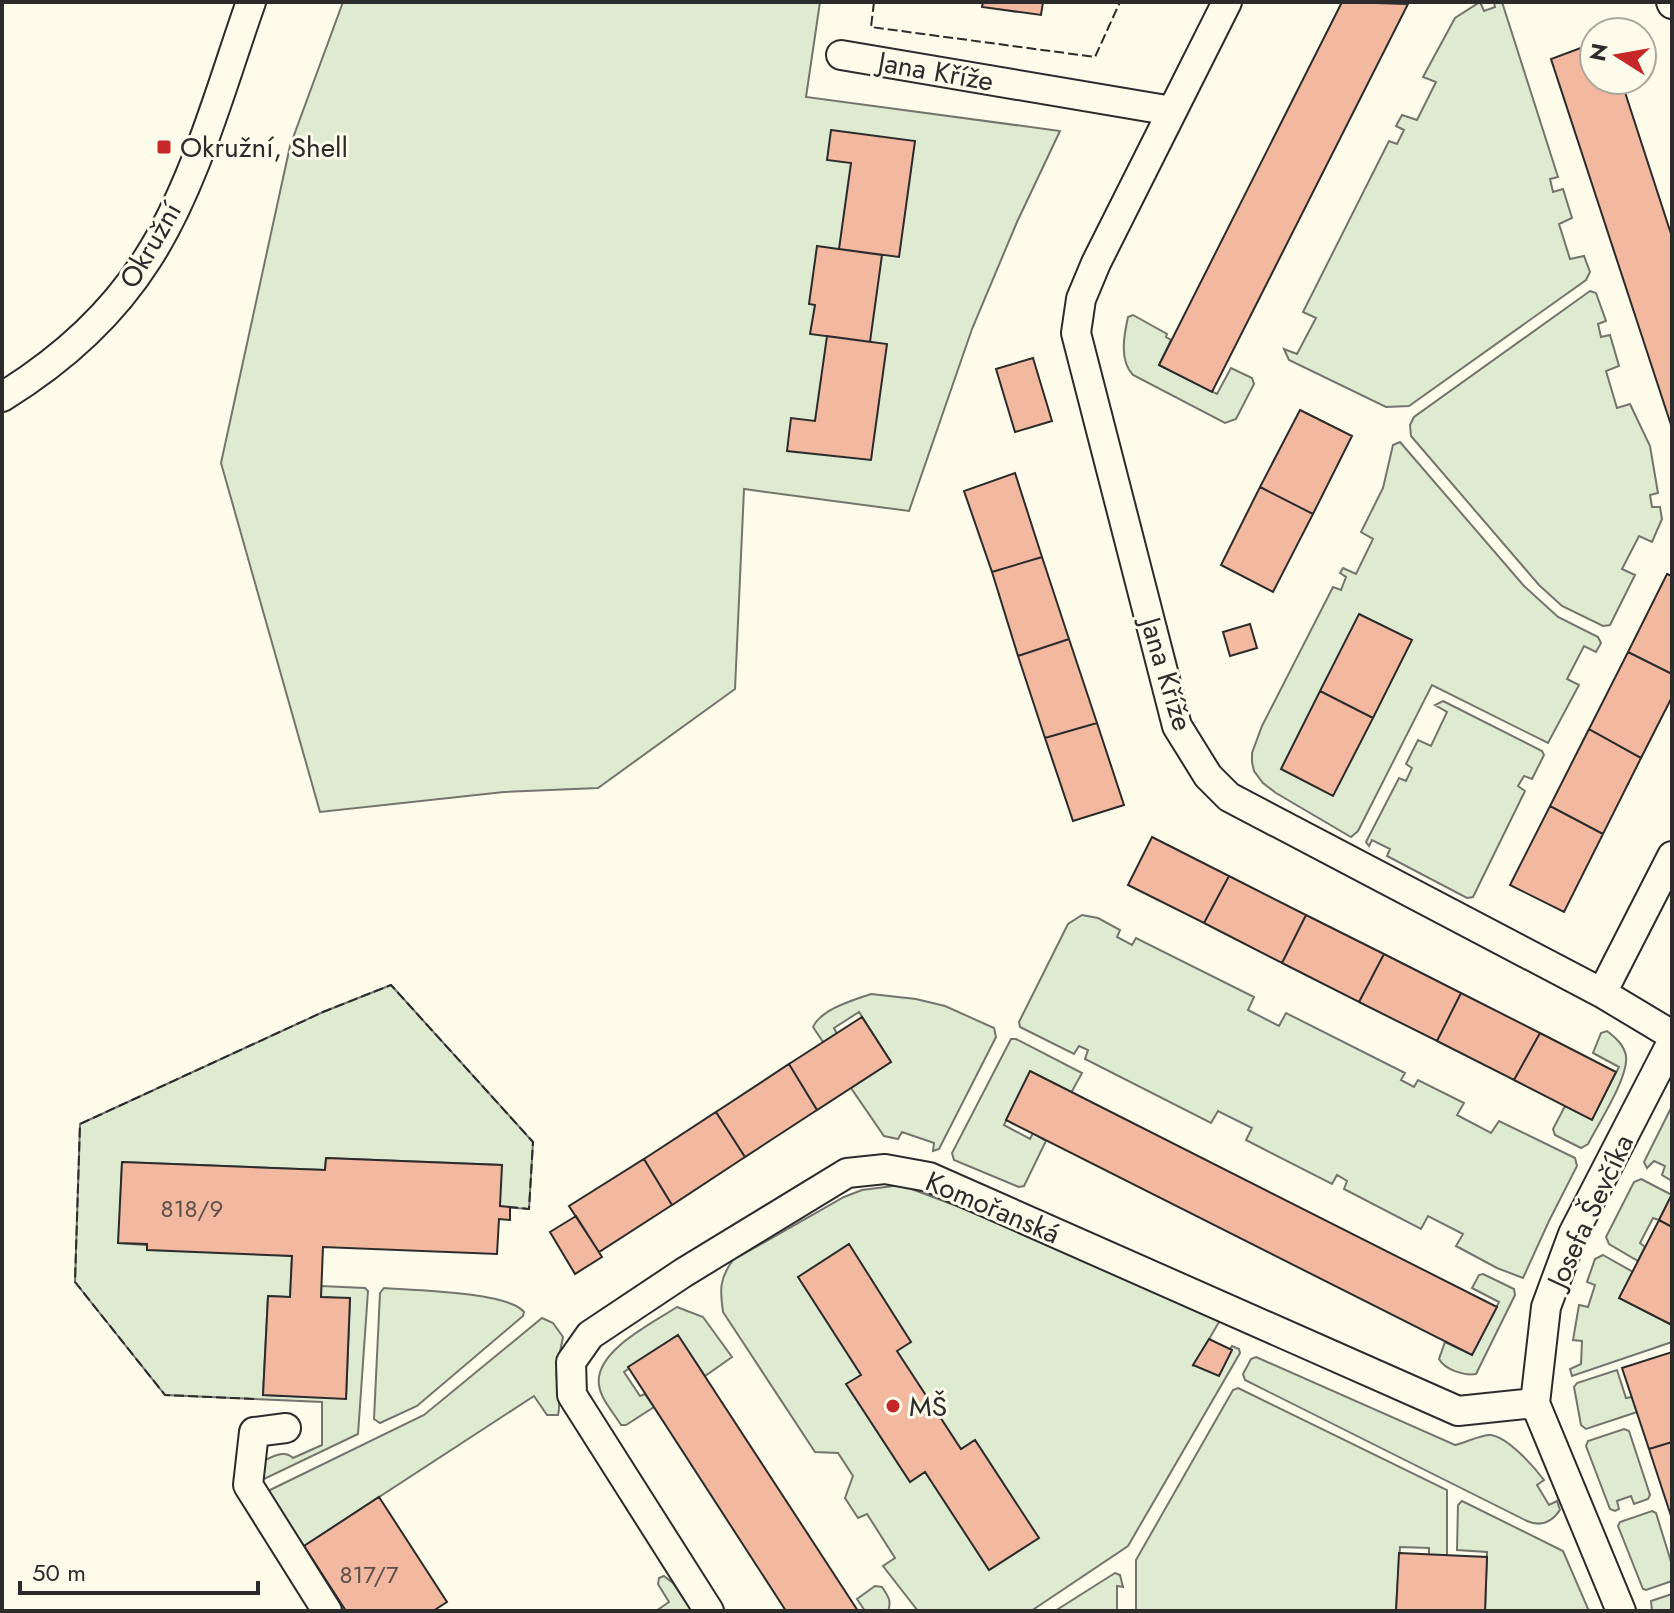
<svg xmlns="http://www.w3.org/2000/svg" width="1674" height="1613" viewBox="0 0 1674 1613" font-family="Jost,sans-serif">
  <style>
    .green { fill: #deebd1; stroke: #74746e; stroke-width: 2 }
    .building { fill: #f2b8a0; stroke: #2b2b2b; stroke-width: 2 }
    .lines { fill: none; stroke-linecap: round; stroke-linejoin: round }
    .street-casing { stroke: #2b2b2b; stroke-width: 32 }
    .street { stroke: #fdfbea; stroke-width: 28 }
    .fence { stroke: #2b2b2b; stroke-width: 2; stroke-dasharray: 10 4; stroke-linecap: butt }
    .poi-dot { fill: #c62828; stroke: #fdfbea; stroke-width: 3 }
    .labels { text-anchor: middle; stroke-width: 6; stroke-linejoin: round; paint-order: stroke }
    .number-label { font-size: 24px; fill: #5d4e48 }
    .street-label { font-size: 28px; fill: #2b2b2b; stroke: #fdfbea }
    .poi-label { font-size: 28px; fill: #2b2b2b; stroke: #fdfbea; text-anchor: start }
  </style>
  <rect width="100%" height="100%" fill="#fdfbea"/>
  <path class="green" d="M343,2H820L806,97L1060,131L1017,222L972,329L909,511L744,489L735,689L598,788L504,792L320,812L221,463L290,146Z
    M1480,2L1484,11L1495,7L1494,2H1502L1558,177L1550,179L1553,192L1563,189L1572,218L1559,224L1570,259L1584,256L1590,272L1586,280L1409,406L1386,407L1289,360L1284,349L1297,354L1316,318L1303,312L1389,141L1397,144L1404,130L1396,126L1402,115L1417,120L1436,82L1423,77L1455,18Z
    M1590,291L1596,293L1606,321L1598,324L1601,337L1610,335L1619,366L1606,371L1617,408L1630,404L1650,446L1658,493L1650,495L1652,507H1660L1662,519L1652,542L1639,536L1622,569L1635,575L1610,625L1603,626L1562,606L1539,585L1411,436L1410,425L1414,417Z
    M1133,315L1167,334L1166,337L1171,340L1159,365L1217,394L1231,368L1252,378L1254,384L1236,419L1225,423L1133,375C1119,360 1124,335 1128,317Z
    M1400,442L1524,586L1558,617L1598,637L1601,643L1596,652L1584,646L1567,679L1579,685L1548,743L1432,685L1358,831L1351,837L1276,793L1263,783L1254,771L1252,762V753L1262,726L1333,587L1341,590L1346,577L1340,573L1343,568L1356,574L1373,539L1361,532L1383,488L1393,445Z
    M1443,701L1542,751L1544,755L1532,779L1524,776L1518,786L1525,791L1473,897L1467,898L1387,856L1390,849L1372,840L1369,846L1366,842L1399,778L1406,781L1412,768L1406,764L1418,740L1431,746L1447,712L1435,705Z
    M1082,915L1098,918L1120,930L1117,937L1132,945L1136,938L1254,997L1248,1010L1279,1026L1286,1013L1405,1073L1401,1080L1414,1087L1418,1080L1464,1103L1457,1115L1491,1133L1499,1121L1575,1158L1577,1166L1549,1221L1523,1278L1497,1268L1456,1246L1463,1234L1428,1216L1421,1229L1344,1189L1347,1181L1337,1175L1332,1184L1246,1140L1252,1128L1218,1111L1211,1123L1085,1059L1088,1050L1079,1046L1074,1054L1020,1027L1019,1022L1068,924Z
    M391,985L533,1142L529,1209L499,1207L501,1165L326,1158L325,1170L122,1162L119,1243L292,1256L290,1297L268,1296L263,1395L346,1398L350,1299L321,1297V1286L365,1288L368,1291L358,1434L262,1480L261,1462C272,1457 284,1449 293,1458L322,1445V1402L165,1395L75,1282L80,1124L323,1012Z
    M871,994L916,999L945,1006L994,1028L996,1037L939,1149L933,1151L934,1143L902,1132L898,1139L884,1136L851,1088L891,1062L859,1012L834,1028L837,1034L823,1042L813,1027C821,1009 854,1000 871,994Z
    M1607,1031C1616,1038 1624,1045 1626,1056C1629,1077 1598,1124 1588,1144L1581,1148L1555,1135L1553,1129L1565,1106L1592,1119L1619,1067L1593,1053L1601,1033Z
    M1011,1039H1016L1082,1073L1071,1093L1030,1072L1004,1125L1030,1139L1033,1133L1046,1141L1024,1186L1019,1187L954,1160L952,1153Z
    M1672,1106V1181L1662,1175L1665,1166L1654,1161L1647,1168L1644,1162Z
    M1641,1179L1672,1195L1659,1220L1653,1218L1640,1243L1645,1247L1638,1261L1609,1244L1606,1237L1634,1182Z
    M901,1185L962,1208L1214,1314L1219,1322L1194,1365L1230,1349L1232,1346L1239,1349L1240,1353L1128,1546L1031,1611H918L883,1566L895,1558L867,1514L858,1518L845,1498L853,1476L838,1453L815,1452L723,1312C720,1290 719,1279 733,1260L844,1197L862,1190Z
    M1603,1255L1633,1272L1620,1298L1672,1325V1342L1572,1376L1570,1369L1581,1364L1582,1341L1573,1340L1579,1305L1588,1307L1595,1285L1587,1282L1595,1259Z
    M1483,1274L1514,1289L1515,1295L1476,1374C1465,1376 1445,1370 1439,1359L1445,1342L1472,1355L1499,1302L1472,1288L1479,1275Z
    M384,1288C411,1290 509,1292 524,1312L523,1316L417,1406L380,1423L374,1419L380,1293Z
    M677,1307L703,1317L732,1357L705,1376L678,1336L624,1372L640,1396L645,1394L654,1407L626,1425H621C614,1413 601,1400 599,1385C594,1351 653,1323 677,1307Z
    M542,1318L553,1323L563,1337C561,1348 558,1359 557,1369C555,1385 562,1400 558,1415H547L534,1396L304,1546L268,1491L424,1415Z
    M1256,1357L1455,1445C1465,1443 1482,1434 1491,1435C1509,1438 1534,1467 1544,1480L1537,1485L1549,1505L1557,1501L1560,1510C1552,1522 1541,1527 1527,1521L1245,1380L1243,1374L1251,1359Z
    M1617,1370L1626,1398L1632,1397L1637,1412L1586,1429L1581,1425L1574,1387L1577,1383Z
    M1238,1388L1447,1490V1555H1429V1548L1400,1547L1396,1611H1136V1560L1233,1390Z
    M1624,1429L1629,1431L1650,1495L1648,1499L1634,1504L1631,1496L1617,1501L1619,1509L1615,1511L1610,1509L1586,1446L1588,1441Z
    M1462,1501L1563,1551L1589,1611H1485L1487,1552L1457,1550L1458,1505Z
    M1652,1511L1656,1513L1672,1565V1581L1646,1590L1643,1589L1618,1526L1620,1522Z
    M1115,1573L1120,1575L1123,1587L1117,1586V1611H1055Z
    M664,1576L673,1583L692,1611H656L669,1602L658,1584L659,1578Z
    M875,1586L882,1587C888,1596 892,1601 888,1611H865L857,1599Z
    M1672,1594V1611H1652L1651,1601Z"/>
  <path class="building" d="M983,2H1043L1041,15L982,7Z
    M1342,2L1408,4L1212,392L1159,365Z
    M1594,43V80H1621L1672,237V428L1551,59Z
    M831,130L915,141L899,257L839,249L851,163L827,160Z
    M817,246L882,255L870,342L810,334L815,305L809,304Z
    M827,336L887,344L871,460L787,451L791,418L815,421Z
    M1033,358L1052,421L1015,432L996,369Z
    M1300,410L1352,436L1313,514L1260,487Z
    M1015,473L1042,557L992,572L964,491Z
    M1260,487L1313,514L1273,592L1221,565Z
    M1042,557L1069,639L1018,656L992,572Z
    M1667,574L1672,576V674L1628,652Z
    M1359,614L1412,640L1373,718L1320,691Z
    M1250,624L1257,648L1230,656L1223,632Z
    M1069,639L1097,723L1045,738L1018,656Z
    M1628,652L1672,674V697L1641,758L1589,729Z
    M1320,691L1373,718L1333,796L1281,769Z
    M1097,723L1124,805L1073,821L1045,738Z
    M1589,729L1641,758L1603,834L1550,806Z
    M1550,806L1603,834L1564,912L1510,885Z
    M1152,837L1229,876L1204,923L1128,885Z
    M1229,876L1306,915L1282,963L1204,923Z
    M1306,915L1384,954L1359,1002L1282,963Z
    M1384,954L1461,993L1437,1041L1359,1002Z
    M1461,993L1540,1033L1514,1080L1437,1041Z
    M862,1017L891,1062L817,1110L789,1064Z
    M1540,1033L1616,1072L1592,1120L1514,1080Z
    M789,1064L817,1110L745,1157L716,1112Z
    M1030,1071L1497,1307L1472,1355L1006,1120Z
    M716,1112L745,1157L672,1205L644,1159Z
    M326,1158L502,1165L500,1206L510,1207V1220L499,1219L497,1254L323,1247L321,1297L350,1298L346,1399L263,1395L268,1296L290,1297L292,1256L147,1250V1244L118,1243L122,1162L325,1170Z
    M644,1159L672,1205L599,1252L569,1206Z
    M1672,1194V1227L1659,1220Z
    M576,1216L602,1257L575,1274L550,1232Z
    M1659,1220L1672,1227V1325L1619,1298Z
    M849,1244L911,1342L897,1351L961,1449L975,1440L1039,1538L989,1570L925,1472L910,1482L846,1384L861,1375L798,1277Z
    M678,1335L858,1611H786L628,1367Z
    M1209,1339L1232,1350L1219,1376L1193,1365Z
    M1672,1352V1442L1649,1449L1622,1368Z
    M1672,1442V1519L1649,1449Z
    M379,1497L447,1602L433,1611H346L304,1546Z
    M1399,1553L1487,1557L1485,1611H1396Z"/>
  <g class="lines">
    <g class="street-casing">
      <path id="street" d="M1227,2L1096,263L1081,299L1076,333L1177,726L1208,776L1229,797L1602,993L1672,1035
        M1671,2L1672,4
        M841,55L1172,111
        M2,397C59,362 112,315 148,258C195,185 222,84 251,2
        M1602,993L1672,856
        M286,1428L254,1432L248,1485L327,1611
        M709,1611L572,1395L571,1362L590,1335L683,1273L847,1173L885,1169L929,1177L1458,1411L1535,1403
        M1621,1611L1535,1403L1546,1307L1573,1234L1672,1042"/>
    </g>
    <use href="#street" class="street"/>
    <path class="fence" d="M874,2L871,27L1095,57L1120,2
      M254,1399L165,1395L75,1282L80,1124L323,1012L391,985L533,1142L529,1209L510,1207"/>
  </g>
  <g class="poi-dot">
    <rect x="156" y="139" width="16" height="16" rx="4"/>
    <circle cx="893" cy="1406" r="8"/>
  </g>
  <g class="labels">
    <g class="number-label">
      <text x="192" y="1217">818/9</text>
      <text x="369" y="1583">817/7</text>
    </g>
    <g class="street-label">
      <text transform="translate(936 71) rotate(10)" y="10">Jana Kříže</text>
      <text transform="translate(150 245) rotate(-60)" y="10">Okružní</text>
      <text transform="translate(1167 674) rotate(73)" y="10">Jana Kříže</text>
      <text transform="translate(993 1207) rotate(23)" y="10">Komořanská</text>
      <text transform="translate(1590 1211) rotate(-65)" y="10">Josefa Ševčíka</text>
    </g>
    <g class="poi-label">
      <text x="180" y="157">Okružní, Shell</text>
      <text x="909" y="1416">MŠ</text>
    </g>
  </g>
  <rect width="1674" height="1613" fill="none" stroke="#2b2b2b" stroke-width="8"/>
  <g transform="translate(1618 56) rotate(281)"><circle r="38" fill="#fdfbea" stroke="#a9a89e" stroke-width="2"/>
  <path d="M0-6L14 30L0 20L-14 30Z" fill="#c62828"/>
  <text y="-12" font-size="22" font-weight="bold" text-anchor="middle" fill="#2b2b2b">N</text>
  </g>
  <path d="M20 1581v12h238v-12" fill="none" stroke="#2b2b2b" stroke-width="4"/>
  <text x="32" y="1581" font-size="24" fill="#2b2b2b" stroke="#fdfbea" stroke-width="6" paint-order="stroke">50 m</text>
</svg>
